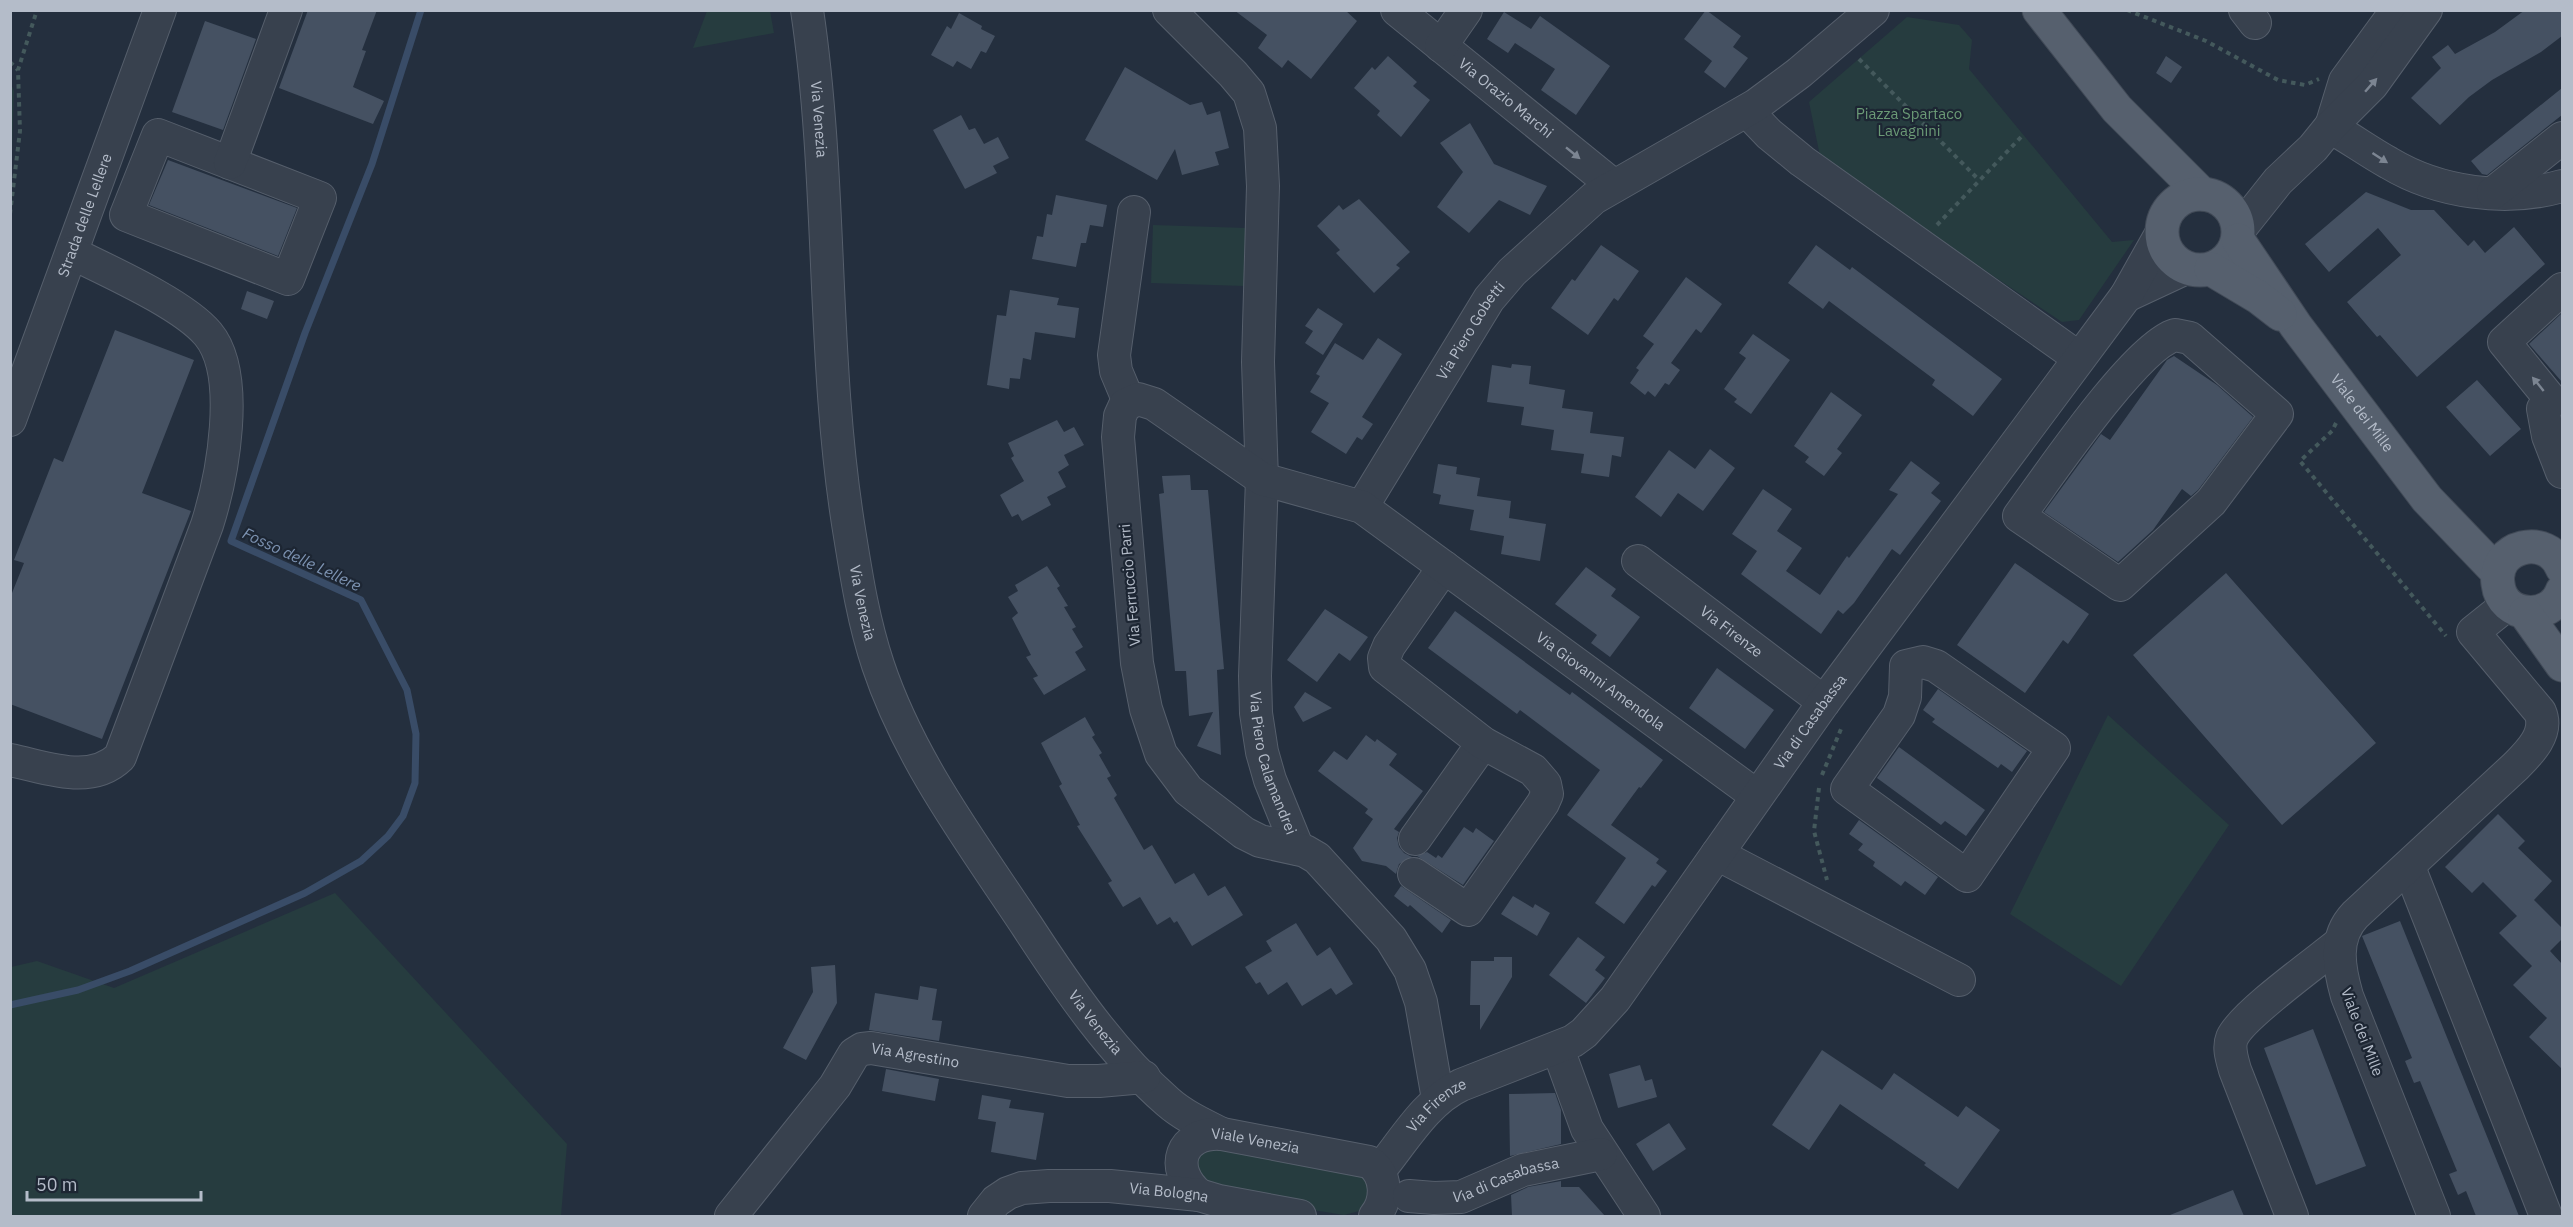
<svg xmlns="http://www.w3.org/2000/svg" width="2573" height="1227" viewBox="0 0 2573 1227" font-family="'IBM Plex Sans',sans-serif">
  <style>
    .green { fill: #263c3f }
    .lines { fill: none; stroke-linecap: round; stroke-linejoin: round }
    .stream { stroke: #394c67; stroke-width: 7 }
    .building { fill: #455162 }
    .minor-casing { stroke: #565f6c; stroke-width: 34 }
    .major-casing { stroke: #414a57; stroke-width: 35 }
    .path { stroke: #44595c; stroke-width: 4; stroke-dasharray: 4.5 4.5; stroke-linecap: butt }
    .minor { stroke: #38414e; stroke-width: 32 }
    .major { stroke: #56606e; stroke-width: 33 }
    .oneway { fill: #7c8592 }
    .labels { text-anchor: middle; stroke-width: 4.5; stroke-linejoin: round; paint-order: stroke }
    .street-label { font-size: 15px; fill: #b4bcc9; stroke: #1d2633 }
    .park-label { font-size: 15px; fill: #6b9a76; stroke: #1d2633 }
    .water-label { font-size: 16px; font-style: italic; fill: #7c92b1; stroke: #1d2633 }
  </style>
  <rect width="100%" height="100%" fill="#242f3e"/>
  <path class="green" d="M707,11H770L774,33L693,48Z
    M1907,17L1959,25L1972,40L1969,69L2112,242L2134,240L2079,320L2062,322L1821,161L1809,102Z
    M11,84L14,91L11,184Z
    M1153,225L1246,228L1244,286L1151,283Z
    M2108,715L2229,825L2121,986L2010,914Z
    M335,893L567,1144L561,1216H11V967L37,961L114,988Z
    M1206,1146L1348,1166L1372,1185L1363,1210L1344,1215L1220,1195L1196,1182L1197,1152Z"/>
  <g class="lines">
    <path class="stream" d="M10,1005L78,990L130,971L305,893L361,861L388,836L403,816L415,783L416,734L407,690L361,600L231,541L305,333L372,164L421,10"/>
  </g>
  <path class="building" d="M308,10H377L362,50L366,51L353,87L384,101L373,124L279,88Z
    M1234,10H1345L1357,21L1311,79L1288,60L1282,68L1258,48L1267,35Z
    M1706,10L1741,36L1733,47L1748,58L1725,88L1704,72L1712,61L1684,39Z
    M2525,10H2562V36L2541,52L2492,80L2469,97L2440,125L2411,98L2441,68L2432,57L2448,45L2455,54L2495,32Z
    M1504,12L1531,29L1540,16L1610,66L1576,115L1541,90L1555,69L1515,43L1508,53L1487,39Z
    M959,13L982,26L981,29L995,36L986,53L981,51L971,69L957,61L953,67L931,55L947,26L951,29Z
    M205,21L256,39L223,130L172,112Z
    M1388,56L1417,82L1413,86L1430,100L1401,137L1377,115L1380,111L1354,88L1372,67L1375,70Z
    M2166,56L2182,67L2171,83L2156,73Z
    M1125,67L1190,105L1202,102L1207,115L1220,111L1229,148L1215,152L1219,165L1182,175L1175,149L1157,180L1085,140Z
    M2562,88V115L2487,175L2482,174L2471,161Z
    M961,115L969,130L975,128L984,144L998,137L1009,158L993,166L997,173L965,189L933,130Z
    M1470,123L1494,164L1547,186L1530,215L1499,200L1469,233L1437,207L1463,172L1440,143Z
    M168,160L297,208L278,256L149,205Z
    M2366,192L2411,210H2434L2468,246L2474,240L2485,253L2514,227L2545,264L2417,377L2380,335L2377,337L2347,302L2401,255L2378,228L2329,272L2305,244Z
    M1056,195L1107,205L1103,227L1090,225L1086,243H1081L1076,267L1032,259L1037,236L1043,237L1047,214L1052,215Z
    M1359,199L1410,252L1396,265L1400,268L1374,293L1336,253L1340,250L1317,226L1339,205L1343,210Z
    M1601,245L1639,271L1618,301L1614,298L1588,335L1551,308L1572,279L1575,281Z
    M1816,245L1850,270L1852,267L2002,379L1973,416L1932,385L1935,380L1829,301L1823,309L1788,283Z
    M1686,277L1722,304L1701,333L1696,329L1671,363L1680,370L1669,385L1665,383L1655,397L1648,391L1645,395L1630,383L1639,370L1636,368L1654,344L1643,336Z
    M1010,290L1059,298L1057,305L1079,308L1075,338L1035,332L1031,360L1023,358L1020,379L1010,378L1009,389L987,385L997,315L1006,316Z
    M247,291L274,301L267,319L241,309Z
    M1318,308L1343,324L1323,355L1305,343L1313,331L1305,326Z
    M2562,313V382L2529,344Z
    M115,330L194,360L142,493L191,511L102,739L10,704V598L24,563L14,560L54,458L63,462Z
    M1753,334L1790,360L1751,414L1734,402L1737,399L1724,389L1746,358L1739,353Z
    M1378,338L1402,354L1362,417L1373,424L1362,440L1357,437L1346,454L1311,432L1329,403L1310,392L1320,376L1316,374L1335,343L1363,360Z
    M2174,356L2217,385L2253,417L2198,490L2191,496L2182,489L2153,530L2118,562L2044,512L2101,434L2110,440L2167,360Z
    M1512,364L1531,366L1529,384L1565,390L1562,408L1593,412L1590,433L1624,437L1621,457L1612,455L1609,477L1581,473L1584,454L1551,450L1554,430L1521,425L1524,407L1487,402L1492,365L1511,368Z
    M2477,380L2521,429L2490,456L2446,407Z
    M1831,392L1862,415L1837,449L1842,453L1824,476L1805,462L1809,457L1794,446Z
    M1057,420L1064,432L1074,427L1084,445L1064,455L1069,465L1058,472L1066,487L1047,497L1051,505L1022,521L1018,514L1012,517L1000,495L1024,481L1011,458L1014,456L1008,443Z
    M1710,449L1735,468L1703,511L1678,493L1661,517L1635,497L1669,450L1695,469Z
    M1911,461L1940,483L1931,493L1941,501L1900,555L1892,549L1854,603L1843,614L1838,610L1821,634L1741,574L1757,551L1732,534L1763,489L1792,509L1777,531L1802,548L1786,571L1820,595L1847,556L1849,558L1898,494L1889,490Z
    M1438,464L1457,467L1456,474L1480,478L1477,496L1511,501L1509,518L1546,524L1540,561L1501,554L1504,536L1470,530L1474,510L1439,504L1441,495L1433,493Z
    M1190,475L1191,490H1208L1224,669L1217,670L1221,755L1197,746L1213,712L1189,716L1186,671H1175L1159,494L1164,493L1162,476Z
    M2015,563L2089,614L2068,644L2063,640L2025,693L1957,645Z
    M1047,566L1060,586L1057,588L1068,606L1064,607L1076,627L1072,629L1083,647L1075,652L1086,670L1044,695L1033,678L1038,676L1026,657L1031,655L1012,618L1018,613L1008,597L1018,591L1015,585Z
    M1586,567L1616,589L1611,596L1640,617L1610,657L1591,643L1597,635L1555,604Z
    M2226,573L2376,743L2282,825L2133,655Z
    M1325,609L1368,637L1350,661L1339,653L1317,682L1287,660Z
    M1455,611L1570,695L1572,692L1663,760L1641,788L1639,787L1611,825L1659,859L1656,863L1667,871L1655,887L1652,885L1624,924L1595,903L1626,858L1567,815L1600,770L1520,710L1517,714L1428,648Z
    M1717,668L1774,710L1745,749L1689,708Z
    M1938,689L2027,751L2012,772L2001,764L1998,768L1932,722L1935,719L1923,710Z
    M1305,692L1332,708L1303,722L1294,707Z
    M1085,717L1095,735L1092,737L1102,753L1099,755L1111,776L1107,778L1117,795L1114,798L1144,850L1152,845L1175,884L1194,873L1208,896L1225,886L1243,915L1192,946L1177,921L1174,923L1170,917L1157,925L1140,897L1123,907L1108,883L1112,881L1077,826L1080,825L1059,786L1062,784L1041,743Z
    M1366,735L1375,742L1377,739L1397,754L1389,765L1423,791L1394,829L1399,832L1397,838L1399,847L1404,853L1412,857L1399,864L1396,874L1386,866L1362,861L1353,848L1373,819L1365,813L1368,809L1318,771L1334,751L1347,760Z
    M1899,747L1985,810L1966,836L1945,821L1941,825L1877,778Z
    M2498,814L2525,841L2518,848L2552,881L2534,900L2562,928V939L2550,951L2562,964V1069L2529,1037L2547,1018L2513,985L2532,966L2499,933L2517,916L2483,882L2472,893L2445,867Z
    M1859,820L1938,877L1925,895L1905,881L1901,886L1873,866L1875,862L1858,850L1863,844L1849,834Z
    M1464,827L1473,833L1476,828L1494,841L1463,885L1417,856L1427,852L1436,858L1438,855L1442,858Z
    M1401,886L1451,920L1442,933L1410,905L1408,907L1394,896Z
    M1513,896L1533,908L1535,904L1550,913L1537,936L1501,914Z
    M2400,921L2503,1176L2519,1216H2476L2466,1191L2458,1195L2449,1174L2457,1171L2420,1081L2414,1083L2405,1061L2412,1058L2362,936Z
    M1296,923L1317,956L1330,947L1353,984L1336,995L1331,988L1302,1006L1287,982L1268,995L1260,982L1256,984L1245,967L1272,951L1266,941Z
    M1578,937L1605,957L1595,970L1605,978L1586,1003L1549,975Z
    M1494,957H1512V977L1480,1030V1005H1470L1471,961H1494Z
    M835,965L837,1003L806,1060L783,1048L813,992L811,967Z
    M920,986L937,989L932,1020L942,1021L939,1041L869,1030L875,993L918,1000Z
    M2313,1029L2366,1166L2316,1185L2264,1048Z
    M1822,1050L1882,1090L1894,1073L1958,1117L1966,1106L2000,1130L1958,1189L1924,1165L1926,1163L1840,1104L1809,1150L1772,1125Z
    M1640,1065L1645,1081L1652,1079L1657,1097L1618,1108L1609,1074Z
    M886,1069L939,1079L935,1101L882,1091Z
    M1555,1093L1561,1110V1144L1510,1156L1509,1094Z
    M982,1095L1011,1100L1009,1108L1044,1113L1036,1160L991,1152L996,1122L978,1119Z
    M1669,1123L1686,1149L1653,1171L1636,1144Z
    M1561,1181V1187H1579L1605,1216H1512L1511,1195L1528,1187Z
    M2233,1190L2244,1216H2170V1215Z"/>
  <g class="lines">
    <g class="minor-casing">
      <g id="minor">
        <path id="s1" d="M807,10C833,185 821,362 850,536C857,580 864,623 878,665C910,761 972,843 1027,926C1068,989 1112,1053 1168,1102C1184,1116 1204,1125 1222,1134"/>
        <path id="s2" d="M1169,10L1233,74L1249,93L1260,128L1263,186L1258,362L1262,479L1255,676L1256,713L1262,752L1270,780L1298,849"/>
        <path id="s3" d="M1397,10L1614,186"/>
        <path d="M2245,10L2255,23"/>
        <path d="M1441,46L1466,10"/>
        <path d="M1747,111L1769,134L1802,161L2079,358"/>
        <path d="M2333,120L2345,81L2397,10"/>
        <path d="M2330,127C2350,138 2369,152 2389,163C2439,193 2506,202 2562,186"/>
        <path d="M158,135L320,198L288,279L126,215Z"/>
        <path d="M230,163L286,10"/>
        <path d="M2493,193L2562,138"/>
        <path d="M2239,230L2278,181L2313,148L2330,127L2372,85L2426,10"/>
        <path d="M2562,289L2504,342L2552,401L2543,409L2548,436L2562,472"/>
        <path d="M2126,296L2186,268"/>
        <path d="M2175,335L2190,338L2277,414L2211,502L2120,585L2019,516C2047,478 2135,347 2175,335Z"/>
        <path d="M1129,402L1116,371L1114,355L1134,212"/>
        <path id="s4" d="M10,420L160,10"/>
        <path id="s5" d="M1362,507L1489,299L1512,272L1594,198L1756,105L1799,73L1873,10"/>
        <path id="s6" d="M1638,561L1824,702"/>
        <path d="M1923,662L1936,666L2054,748L1967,876L1847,789L1899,715L1905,697L1906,666Z"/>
        <path d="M10,760C46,767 90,786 120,757L207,525C222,478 242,375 208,334C183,304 108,271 72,253"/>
        <path d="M1415,839L1483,743"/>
        <path d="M1717,854L1959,980"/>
        <path d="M2409,867L2546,1216"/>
        <path d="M1414,874L1468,910L1543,803L1547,794L1545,784L1533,770L1483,743L1385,667L1384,658L1389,646L1444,567"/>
        <path d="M1558,1049L1587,1129L1644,1216"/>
        <path id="s7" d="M1438,1099L1421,1002L1410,970L1391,939L1317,858L1305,851L1260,841L1244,833L1188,790L1161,754L1146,709L1137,663L1118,437L1120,416L1125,405L1138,399L1154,404L1262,479L1362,507L1757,796"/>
        <path id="s8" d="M1379,1171C1403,1142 1426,1101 1461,1085L1573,1041L1584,1033L1615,999L1824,702L2126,296L2162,232"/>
        <path id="s9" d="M1199,1195C1168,1169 1180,1131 1222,1134L1369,1162C1387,1174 1388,1200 1375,1216"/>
        <path id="s10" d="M1409,1196L1434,1198L1461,1197L1523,1170L1601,1154"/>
        <path id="s11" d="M731,1216L835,1086L854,1054L862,1049L871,1048L1068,1081H1099L1144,1077"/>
        <path id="s12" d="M984,1216L996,1201L1008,1193L1022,1188L1049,1186H1110L1199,1195L1219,1201L1300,1216"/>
        <path d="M2292,1216L2235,1070C2232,1059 2228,1048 2232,1038C2241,1016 2318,961 2340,943"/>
        <path d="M2434,1216L2347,996C2339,968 2333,938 2355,915L2516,766C2530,752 2549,733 2540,712L2473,632L2508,604"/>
      </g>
    </g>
    <g class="major-casing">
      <g id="major">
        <path d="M2039,10L2117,109L2202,194"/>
        <circle cx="2200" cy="232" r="38"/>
        <path id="s13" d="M2238,240L2296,326L2427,499L2498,573"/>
        <path d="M2211,269L2258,297L2280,314"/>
        <path d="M2562,568C2548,532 2492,545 2498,584C2502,619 2551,622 2562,591"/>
        <path d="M2525,613L2562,665"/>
      </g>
    </g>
    <path class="path" d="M2127,10L2206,41L2278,80L2305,85L2319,79
      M1859,59L1979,180
      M10,62L18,70
      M10,214L20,131L18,70L37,10
      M1937,225L2024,134
      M2336,423L2332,431L2300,461L2446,636
      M1822,775L1841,729
      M1819,788L1814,831L1827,880"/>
    <use href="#minor" class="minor"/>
    <use href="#major" class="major"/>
  </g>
  <defs><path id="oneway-solid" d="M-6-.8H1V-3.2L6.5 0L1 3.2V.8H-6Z" transform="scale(1.5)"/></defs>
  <g class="oneway">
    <use href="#oneway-solid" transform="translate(2371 85) rotate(-49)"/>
    <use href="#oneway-solid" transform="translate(1573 153) rotate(39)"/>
    <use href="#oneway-solid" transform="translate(2380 158) rotate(33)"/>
    <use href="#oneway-solid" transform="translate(2538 384) rotate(-129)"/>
  </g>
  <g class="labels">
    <g class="street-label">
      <text dy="5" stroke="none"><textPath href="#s3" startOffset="140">Via Orazio Marchi</textPath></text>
      <text dy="5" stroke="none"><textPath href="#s1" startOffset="110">Via Venezia</textPath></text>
      <text dy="5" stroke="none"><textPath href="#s4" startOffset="218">Strada delle Lellere</textPath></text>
      <text dy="5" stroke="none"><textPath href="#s5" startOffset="207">Via Piero Gobetti</textPath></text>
      <text dy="5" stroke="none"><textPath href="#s13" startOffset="213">Viale dei Mille</textPath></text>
      <text transform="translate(1130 585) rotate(-95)" y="5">Via Ferruccio Parri</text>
      <text dy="5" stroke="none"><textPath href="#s1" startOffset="596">Via Venezia</textPath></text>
      <text dy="5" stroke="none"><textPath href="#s6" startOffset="117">Via Firenze</textPath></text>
      <text dy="5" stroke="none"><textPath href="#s7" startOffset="1388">Via Giovanni Amendola</textPath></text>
      <text dy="5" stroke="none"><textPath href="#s8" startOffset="639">Via di Casabassa</textPath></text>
      <text dy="5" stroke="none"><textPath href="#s2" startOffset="790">Via Piero Calamandrei</textPath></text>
      <text dy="5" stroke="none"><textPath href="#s1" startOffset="1080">Via Venezia</textPath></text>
      <text transform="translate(2362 1032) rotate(69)" y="5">Viale dei Mille</text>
      <text dy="5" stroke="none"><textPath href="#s11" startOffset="267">Via Agrestino</textPath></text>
      <text dy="5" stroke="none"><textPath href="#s8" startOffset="88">Via Firenze</textPath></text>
      <text dy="5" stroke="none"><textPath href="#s9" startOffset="128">Viale Venezia</textPath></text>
      <text dy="5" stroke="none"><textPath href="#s10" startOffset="100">Via di Casabassa</textPath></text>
      <text dy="5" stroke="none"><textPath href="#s12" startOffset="196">Via Bologna</textPath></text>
    </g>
    <g class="park-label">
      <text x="1909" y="119">Piazza Spartaco<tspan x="1909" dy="17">Lavagnini</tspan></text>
    </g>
    <g class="water-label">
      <text transform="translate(302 559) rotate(25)" y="6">Fosso delle Lellere</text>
    </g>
  </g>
  <rect width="2573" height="1227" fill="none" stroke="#b4bcc9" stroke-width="24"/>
  <path d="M27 1191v9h174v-9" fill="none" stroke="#b4bcc9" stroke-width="3"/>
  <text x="36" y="1191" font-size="18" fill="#b4bcc9" stroke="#1d2633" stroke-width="4.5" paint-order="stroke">50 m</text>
</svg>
